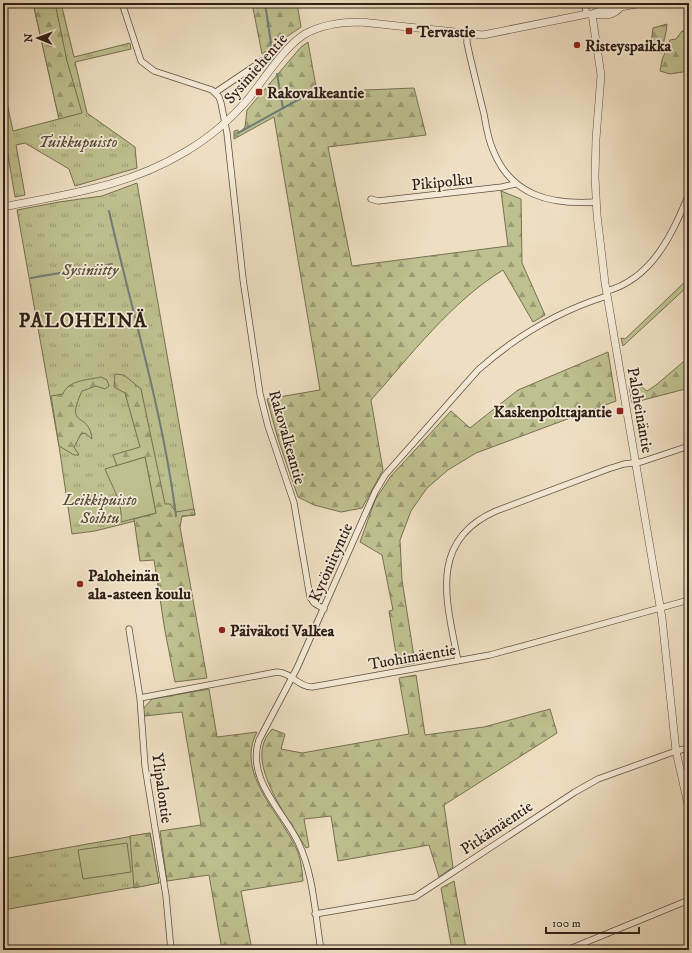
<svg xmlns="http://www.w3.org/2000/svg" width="692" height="953" viewBox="0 0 692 953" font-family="'IM FELL DW Pica',serif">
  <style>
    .grass { fill: url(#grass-tufts); stroke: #767052 }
    .forest { fill: url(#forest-firs); stroke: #767052 }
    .garden { fill: #bec08f; stroke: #767052 }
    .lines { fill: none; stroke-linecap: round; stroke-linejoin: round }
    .stream { stroke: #6f7d78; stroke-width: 2 }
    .minor-casing { stroke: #5e4f40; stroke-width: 7 }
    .tertiary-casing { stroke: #5e4f40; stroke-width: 8 }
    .minor { stroke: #f5ead7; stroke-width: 5.5 }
    .tertiary { stroke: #f5ead7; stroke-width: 7 }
    .poi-dot { fill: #8f2418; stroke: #f5ead7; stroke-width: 1.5 }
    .labels { text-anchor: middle; stroke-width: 3.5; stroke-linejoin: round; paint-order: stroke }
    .poi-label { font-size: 16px; font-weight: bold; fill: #2e1f15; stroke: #f5ead7; text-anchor: start }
    .street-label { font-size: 16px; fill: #2e1f15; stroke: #f5ead7 }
    .park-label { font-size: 16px; font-style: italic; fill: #594f3a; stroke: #f5ead7 }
    .district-label { font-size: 20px; font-weight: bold; letter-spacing: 1px; fill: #2e1f15; stroke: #f5ead7 }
  </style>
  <defs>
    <pattern id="grass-tufts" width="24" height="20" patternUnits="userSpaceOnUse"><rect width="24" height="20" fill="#bec08f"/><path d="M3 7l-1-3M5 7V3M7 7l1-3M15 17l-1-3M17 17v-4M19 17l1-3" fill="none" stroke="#9b9b74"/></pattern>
    <pattern id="forest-firs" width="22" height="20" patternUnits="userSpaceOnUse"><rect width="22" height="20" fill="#bec08f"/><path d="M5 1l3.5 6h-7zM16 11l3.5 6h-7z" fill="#9b9b74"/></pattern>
  </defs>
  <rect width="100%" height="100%" fill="#efdfc2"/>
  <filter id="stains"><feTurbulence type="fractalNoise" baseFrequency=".005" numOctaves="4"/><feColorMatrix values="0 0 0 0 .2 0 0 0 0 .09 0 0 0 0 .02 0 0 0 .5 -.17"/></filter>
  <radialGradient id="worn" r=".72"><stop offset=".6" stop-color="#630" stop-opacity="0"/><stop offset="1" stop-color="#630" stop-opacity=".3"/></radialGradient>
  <path class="grass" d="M33,3H61L74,57L130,43L131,49L75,62L87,113L135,147L137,168L75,186L69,169L25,143L16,145L25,195L15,197L3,125V99L6,98L13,131L59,119Z
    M137,183L195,515L135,521L95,531L72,534L59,446L17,210L59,202L102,196Z
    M689,278V285L623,346L621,338L625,339Z
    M150,833L159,883L3,910V859Z"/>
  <path class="forest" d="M33,3H55L67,61L82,113L59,119Z
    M252,3H297L301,27L262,54Z
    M667,24C667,34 662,43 662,53L650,51L653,28Z
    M682,31L687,32L688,37L689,71L670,74L660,71L662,60L670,40L676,39Z
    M308,42L317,92L414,88L426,135L328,147L352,266L508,246L501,191L521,199L522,263L545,315L533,322L503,270C451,302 411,355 371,400L383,470L362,508L341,512L314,505L298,497L278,439L267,399L320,390L274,117L234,139V131L238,130L239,133L245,127L247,110L301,47Z
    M608,352L616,401L476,453L448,470L427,488L411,511L400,540L402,580L415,663L398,666L389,611L393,610L382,555L360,542L375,500L391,476L451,411L470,428L518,390Z
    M689,357V388L632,403L629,386L639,385L647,391L656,385Z
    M115,374L124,375L141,389L165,504H170L176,512L194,509L195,515L182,516L180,527L207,678L175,682L165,631L154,560L140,561L134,519L156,513L145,457L117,466L113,455L140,447L125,393L114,387Z
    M101,377L107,380L109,386L105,389L96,386L82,391C64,430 89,410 92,439L85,433L81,434L74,447L79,455H74L59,446L51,396L63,394C68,380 88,380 101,377Z
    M416,675L425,735L484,727L550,709L557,733L444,805L453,867L439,877L429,845L338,861L331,816L304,819L309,847L306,848C291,823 252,772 264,742C265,738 269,733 272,729L285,734L281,749L302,753L409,734L399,678Z
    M209,689L217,737L257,732C235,773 280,813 296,848C301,858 302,870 303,881L241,891L252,950H222L209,875L167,881L160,831L201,825L182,712L144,716L143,709L152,699Z
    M150,833L159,883L134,888L130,836Z
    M454,881L465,943L466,950H452L441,888Z"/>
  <path class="garden" d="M145,457L156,513L121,522C123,502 112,487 105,469Z
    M127,843L131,872L83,879L78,850Z"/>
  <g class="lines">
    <path class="stream" d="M265,3L272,50
      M277,74L283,108
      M310,93L315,91
      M238,133L305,96
      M109,211C132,312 163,413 176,516
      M31,278L112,264"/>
    <g class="minor-casing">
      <path id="minor" d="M122,3L141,61L154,71L212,90L219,97L221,103L227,133L243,279L260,394L268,426L294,503L310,597L314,603L324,609
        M584,3L587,14
        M467,33V43C472,66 478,90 484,114C486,126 488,139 493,150C511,196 551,205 596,202
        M216,92L262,61
        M371,199L378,201L502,187L515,184
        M607,291C653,278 672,234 689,194
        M129,629L140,698L145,766L166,896L171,950
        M458,661C447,603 427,541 496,511L608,469L624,464L641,462L689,446
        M140,698L277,672C291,672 298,687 312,687L490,655L689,600
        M315,914L415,897L575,792L598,779L676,751L689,748
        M321,950C315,915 314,875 298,842C283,811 246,779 259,740L297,668L375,492L385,475L478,370C516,336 559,311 607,296
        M567,950L689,900"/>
    </g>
    <g class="tertiary-casing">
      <path id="tertiary" d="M592,14L601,75L596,139L595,177L597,215L605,283L662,618L676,751L689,809
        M592,14L611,7H621L641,3
        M3,207C67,194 127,187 185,152C209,138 231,119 249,98C265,78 284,47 305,34C321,25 343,22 361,22L483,35L587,14C600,13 609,20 621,7"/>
    </g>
    <use href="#minor" class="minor"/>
    <use href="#tertiary" class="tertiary"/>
  </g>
  <g class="poi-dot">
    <rect x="405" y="27" width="8" height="8" rx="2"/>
    <circle cx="577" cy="45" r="4"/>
    <rect x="255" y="88" width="8" height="8" rx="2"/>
    <rect x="616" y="407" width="8" height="8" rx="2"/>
    <circle cx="80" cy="584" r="4"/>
    <circle cx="222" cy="630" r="4"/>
  </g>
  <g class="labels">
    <g class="poi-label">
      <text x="417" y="37">Tervastie</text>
      <text x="585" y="51">Risteyspaikka</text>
      <text x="267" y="98">Rakovalkeantie</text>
      <text x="612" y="417" text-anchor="end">Kaskenpolttajantie</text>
      <text x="88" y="581">Paloheinän<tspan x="88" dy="18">ala-asteen koulu</tspan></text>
      <text x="230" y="636">Päiväkoti Valkea</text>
    </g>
    <g class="street-label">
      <text transform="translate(255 68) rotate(-49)" y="6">Sysimiehentie</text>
      <text transform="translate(442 181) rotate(-6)" y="6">Pikipolku</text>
      <text transform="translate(641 410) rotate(80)" y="6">Paloheinäntie</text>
      <text transform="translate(288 437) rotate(74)" y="6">Rakovalkeantie</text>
      <text transform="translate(330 562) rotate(-66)" y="6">Kytöniityntie</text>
      <text transform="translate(412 656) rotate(-10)" y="6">Tuohimäentie</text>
      <text transform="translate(163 788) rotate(82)" y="6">Ylipalontie</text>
      <text transform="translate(496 827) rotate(-34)" y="6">Pitkämäentie</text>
    </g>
    <g class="park-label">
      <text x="78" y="147">Tuikkupuisto</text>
      <text x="90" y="275">Sysiniitty</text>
      <text x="100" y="505">Leikkipuisto<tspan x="100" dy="18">Soihtu</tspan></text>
    </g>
    <g class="district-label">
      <text x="83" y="327">PALOHEINÄ</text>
    </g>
  </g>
  <rect width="692" height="953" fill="none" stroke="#efdfc2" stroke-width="16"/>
  <rect x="4" y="4" width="684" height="945" fill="none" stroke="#2e1f15" stroke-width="2"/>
  <rect x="8" y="8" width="676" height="937" fill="none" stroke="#2e1f15"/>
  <g transform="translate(38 38) rotate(271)" stroke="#f5ead7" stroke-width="3" paint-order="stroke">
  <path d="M0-3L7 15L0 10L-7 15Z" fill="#2e1f15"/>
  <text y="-6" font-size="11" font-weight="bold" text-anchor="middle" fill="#2e1f15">N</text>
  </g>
  <path d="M546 927v6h93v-6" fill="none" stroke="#2e1f15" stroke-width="2"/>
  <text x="552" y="927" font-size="12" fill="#2e1f15" stroke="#f5ead7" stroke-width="3" paint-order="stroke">100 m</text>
  <rect width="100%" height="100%" filter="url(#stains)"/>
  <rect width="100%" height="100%" fill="url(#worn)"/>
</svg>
